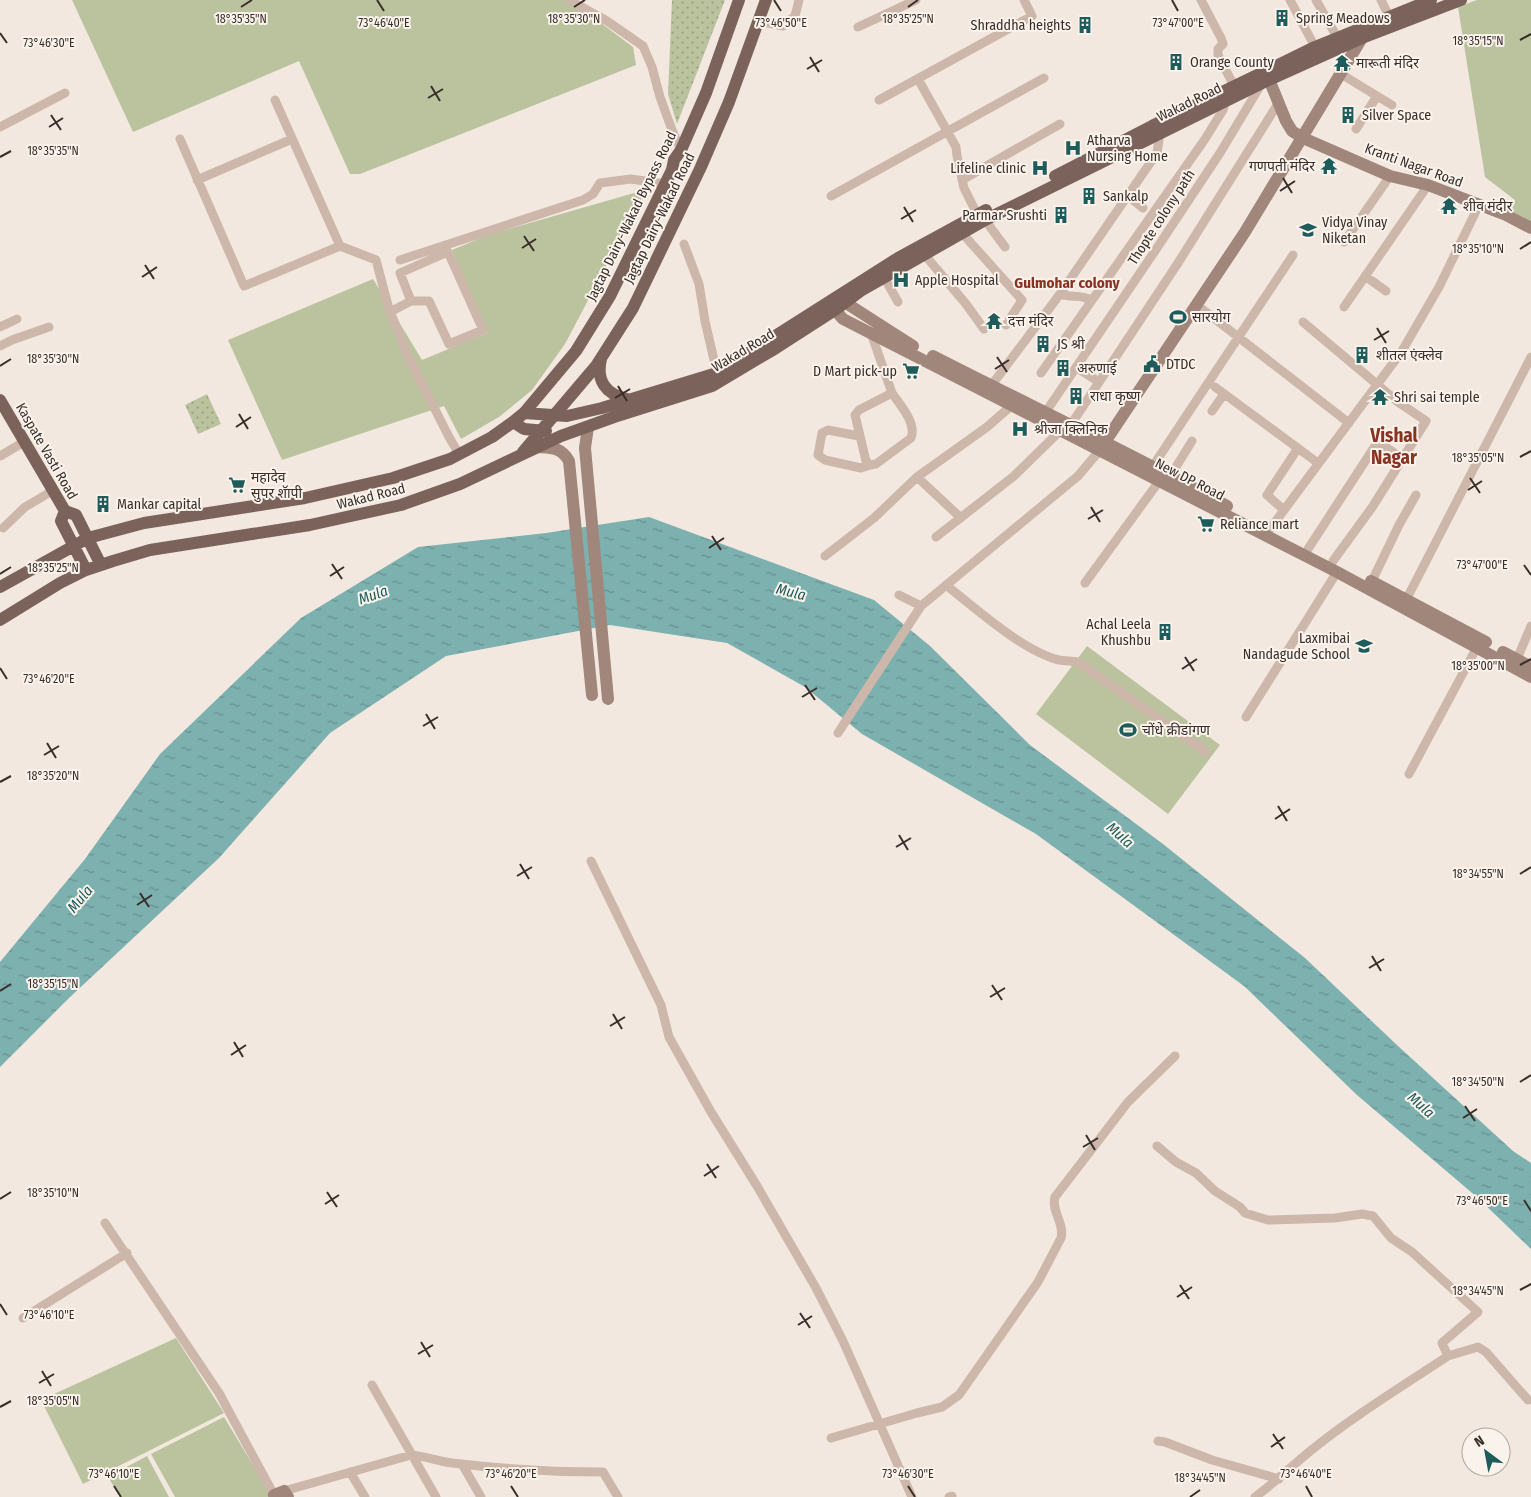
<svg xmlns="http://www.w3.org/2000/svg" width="1531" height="1497" viewBox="0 0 1531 1497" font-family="'Fira Sans Condensed','Noto Sans Devanagari',sans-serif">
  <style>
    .grass { fill: #bac39e }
    .park { fill: url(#park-dots) }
    .water { fill: url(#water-ripples) }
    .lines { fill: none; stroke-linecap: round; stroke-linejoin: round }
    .street { stroke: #ccb7aa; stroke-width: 9 }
    .secondary { stroke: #a0867b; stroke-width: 12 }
    .primary { stroke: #7b635b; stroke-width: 12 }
    .ticks { fill: none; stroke: #392e2a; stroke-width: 2 }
    .labels { text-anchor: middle; stroke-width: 4; stroke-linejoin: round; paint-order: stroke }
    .poi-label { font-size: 14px; fill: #392e2a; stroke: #faf3ec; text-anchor: start }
    .street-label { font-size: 14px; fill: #392e2a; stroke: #faf3ec }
    .neighbourhood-label { font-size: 15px; font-weight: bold; fill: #8a3222; stroke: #faf3ec }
    .water-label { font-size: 15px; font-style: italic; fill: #1e5c5b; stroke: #faf3ec }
    .district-label { font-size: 19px; font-weight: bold; fill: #8a3222; stroke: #faf3ec }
    .ticks-label { font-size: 12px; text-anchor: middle; fill: #392e2a; stroke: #faf3ec; stroke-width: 4; stroke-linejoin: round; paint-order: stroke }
  </style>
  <defs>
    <pattern id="park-dots" width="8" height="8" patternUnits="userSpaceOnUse" patternTransform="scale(1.25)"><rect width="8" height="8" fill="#bac39e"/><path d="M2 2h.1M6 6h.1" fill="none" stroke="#989f81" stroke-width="1.8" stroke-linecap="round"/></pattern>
    <pattern id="water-ripples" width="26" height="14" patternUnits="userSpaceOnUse" patternTransform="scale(1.25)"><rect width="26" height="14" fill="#7db1af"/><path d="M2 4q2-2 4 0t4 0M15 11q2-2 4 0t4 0" fill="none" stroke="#67908f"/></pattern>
  </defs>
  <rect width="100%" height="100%" fill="#f3e8df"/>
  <path class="grass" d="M72,0H570L633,47L636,65L360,174H350L299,61L133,132Z
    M1477,0H1531V222L1511,211L1515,200L1485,177L1458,7Z
    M641,191L643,196L565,344L532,390L499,417L461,439L444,406L282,460L228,340L373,279L422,360L487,333L452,250L488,235Z
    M1087,646L1220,745L1168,814L1036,714Z
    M176,1338L224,1413L83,1484L41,1400Z
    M224,1417L272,1497H175L151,1454Z
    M147,1456L169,1497H120L108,1477Z"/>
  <path class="park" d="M672,0H725L677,124L668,94Z
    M207,394L221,424L198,434L185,405Z"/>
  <path class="water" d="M649,517L874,600L930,646L1030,745L1163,844L1305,958L1398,1046L1513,1151L1531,1163V1249L1478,1198L1357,1095L1244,986L1036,834L862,734L805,687L727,643L610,625L446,656L330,733L219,858L69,998L0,1067V962L85,859L160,754L301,618L418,547L546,533Z"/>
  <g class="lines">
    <path class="street" d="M569,0L607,21L643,46L652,67L660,97L672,130L681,150
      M1201,0L1221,38L1223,44L1218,49V55L1234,86
      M1290,0L1315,47
      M1316,0L1337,37
      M1381,0L1389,16
      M758,21L783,26L795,16L799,0
      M858,27L916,0
      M1341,74L1377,96L1356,129
      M918,79L956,147L957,156L964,188L980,220
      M1377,96L1392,105
      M879,100L1032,16L1024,0
      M0,127L65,93
      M180,139L244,286L340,246L275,100
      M197,180L292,139
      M962,180L1060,124
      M831,196L1044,78
      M1128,196L1143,208
      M985,220L1005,247
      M962,233L1022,300L1006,325
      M1344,242L1390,176
      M684,244L699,284L705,321L717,373
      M340,246L376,260L389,309L408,356L449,437L459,454
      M924,254L966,304L984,329
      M400,260L583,200L593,194L600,183L631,179L665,184
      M1365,276L1386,291
      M884,277L898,302
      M1060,294C1071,298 1081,294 1091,300
      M1197,305L1349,423
      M1344,307L1428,185
      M390,312L411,301H429L449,344L483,330L448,252L400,273L411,301
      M1303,322L1398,402L1426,421L1373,506L1333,561
      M0,327L17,319
      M871,333L892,393L859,410L855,415L866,461L870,465L876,464L911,438C917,423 900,405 892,393
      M0,346L12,340L49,327
      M1077,368L1099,382
      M1041,373L1205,139L1223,110L1226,100
      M991,386L1060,294L1157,153L1159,140L1158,134
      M1215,387L1318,463
      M1212,411L1224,394
      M1045,413L1157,248L1220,153L1262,83
      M1070,426L1178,263L1279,102
      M859,436L828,430L822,433L818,455L825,460L861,468L870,465
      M0,456L24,442
      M1153,466L1293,255
      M1171,475L1192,441
      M917,477L961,518
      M1284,510L1267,495L1298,448
      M3,528L25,507L52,491
      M1270,529L1402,351L1439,287L1479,205
      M936,537L1014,476L1061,430
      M1308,549L1375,446L1381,444L1403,459
      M825,556L874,518L917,477L987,427L1011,406
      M1372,581L1399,525L1416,495
      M1085,583L1160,480
      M946,585C975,608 1024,652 1059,660C1065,661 1072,661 1078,662L1206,752
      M899,595L921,606
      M1404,604L1531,357
      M1517,659L1531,626
      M1246,717L1337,572
      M838,733L921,606L1078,476L1100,450
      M1409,774L1477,647
      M591,861L661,1005L669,1037L711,1112L757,1186L816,1288L843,1341L912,1497
      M1157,1146L1176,1162L1196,1173L1215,1191L1240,1207L1245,1213L1268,1220L1335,1218L1362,1214L1373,1216L1391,1238L1412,1252L1478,1312L1442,1343L1448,1356L1478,1347L1486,1352L1528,1400
      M105,1223L219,1393L274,1495
      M23,1318L127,1253
      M372,1385L436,1497
      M831,1438L917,1413L942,1407L959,1395L1038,1282L1061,1238C1065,1223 1051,1212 1055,1197L1128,1102L1175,1056
      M1158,1441L1165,1442L1212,1460L1279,1479
      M462,1464L481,1497
      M350,1472L365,1497
      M284,1491L411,1455C425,1456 438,1461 452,1463C502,1469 553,1472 603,1472L618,1497
      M949,1497L952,1496
      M1255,1497C1274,1483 1291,1467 1309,1452C1352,1417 1401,1387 1448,1356"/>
    <path class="secondary" d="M1266,72L1286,121L1292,131L1303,138L1390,176L1428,185L1506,215L1531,228
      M846,303L913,346
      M835,310L843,319L1337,572L1531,677
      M933,356C1031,406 1130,453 1227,506
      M588,427L585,448L608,699
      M537,447C552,448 561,447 569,461L592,695
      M1101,448L1245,232L1362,38L1360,32
      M1371,581L1486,642
      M1503,652L1531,667
      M275,1497L274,1495L284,1491L288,1497"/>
    <path class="primary" d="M1055,176L1152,126L1315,47L1431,0
      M601,359C596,380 605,394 627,399
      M0,400L65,511L76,515L101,565
      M524,413L567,416L602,408L717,373L898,258L986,210
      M513,422L524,429L546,431
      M523,452L596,366L633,308L700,169L729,102L766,0
      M65,511L61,521L86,570
      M0,587L88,538L144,523L305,498L393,478L450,459L492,437L513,422L524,413L576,351L610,296L672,170L674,160L681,150L706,93L739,0
      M0,620L60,583L86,570L113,561L150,550L310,525L401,505L460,484L561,436L614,417L712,386L776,348L835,310L862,290L985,220L1262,83L1362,38L1461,0"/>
  </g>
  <path class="ticks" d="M377,0L384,11M774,0L781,11M1172,0L1178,11M241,7L252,0M574,7L585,0M908,7L918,0M0,33L7,43M1520,40L1531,34M810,57L819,72M807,69L822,60M431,86L440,101M428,98L443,89M51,115L61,130M49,127L63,118M0,157L11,151M1283,178L1292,193M1280,191L1295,181M904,207L913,222M901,219L916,210M524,236L534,251M522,248L536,239M1520,249L1531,242M145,265L154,279M142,277L157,267M1377,328L1386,343M1374,340L1389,331M997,357L1007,372M0,366L11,359M995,369L1009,360M618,386L627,401M615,398L630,389M239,414L248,429M236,427L251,417M1520,457L1531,451M1470,478L1480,493M1468,490L1482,481M1091,507L1100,522M1088,519L1103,510M712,536L721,550M709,548L724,538M332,564L342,579M1524,565L1531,575M0,574L11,567M330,576L344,567M1185,657L1194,671M1520,665L1531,659M0,668L7,679M1182,669L1197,659M805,685L815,700M802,697L817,688M426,714L435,729M423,726L438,717M47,743L56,758M44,755L59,746M0,782L11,776M1278,806L1287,821M1275,819L1290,809M899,835L908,850M896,847L911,838M520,864L529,879M1520,874L1531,867M517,876L532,867M140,893L149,907M137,905L152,895M1372,956L1381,971M1369,968L1384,959M992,985L1002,1000M0,991L11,984M990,997L1005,988M613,1014L622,1029M610,1026L625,1017M234,1042L243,1057M231,1055L246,1045M1520,1082L1531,1075M1465,1106L1475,1121M1463,1118L1477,1109M1086,1135L1095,1150M1083,1147L1098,1138M707,1164L716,1178M704,1176L719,1166M327,1192L337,1207M0,1199L11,1192M1524,1200L1531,1211M325,1204L339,1195M1180,1285L1189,1299M1520,1290L1531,1284M1177,1297L1192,1287M0,1304L7,1315M800,1313L810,1328M798,1325L812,1316M421,1342L430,1357M418,1354L433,1345M42,1371L51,1386M39,1383L54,1374M0,1407L11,1401M1273,1434L1283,1449M1271,1447L1285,1437M114,1486L121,1497M511,1486L518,1497M908,1486L915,1497M1306,1486L1312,1497M1190,1497L1200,1490"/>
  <defs>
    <g id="building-bare" transform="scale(1.35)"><path d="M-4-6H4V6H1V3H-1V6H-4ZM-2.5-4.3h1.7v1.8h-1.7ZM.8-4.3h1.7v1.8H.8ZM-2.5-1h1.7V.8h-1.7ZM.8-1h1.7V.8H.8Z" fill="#1e5c5b" stroke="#faf3ec" stroke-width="2.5" paint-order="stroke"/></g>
    <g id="temple-bare" transform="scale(1.35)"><path d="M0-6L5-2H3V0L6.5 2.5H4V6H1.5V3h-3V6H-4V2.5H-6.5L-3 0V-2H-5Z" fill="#1e5c5b" stroke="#faf3ec" stroke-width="2.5" paint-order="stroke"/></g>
    <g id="hospital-bare" transform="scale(1.35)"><path d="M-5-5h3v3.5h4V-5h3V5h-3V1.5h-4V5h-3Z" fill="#1e5c5b" stroke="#faf3ec" stroke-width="2.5" paint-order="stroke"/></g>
    <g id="school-bare" transform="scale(1.35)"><path d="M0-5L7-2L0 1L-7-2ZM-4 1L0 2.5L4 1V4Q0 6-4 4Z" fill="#1e5c5b" stroke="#faf3ec" stroke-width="2.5" paint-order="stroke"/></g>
    <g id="stadium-bare" transform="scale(1.35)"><path d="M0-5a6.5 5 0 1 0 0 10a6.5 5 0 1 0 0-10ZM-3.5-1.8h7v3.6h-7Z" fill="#1e5c5b" stroke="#faf3ec" stroke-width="2.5" paint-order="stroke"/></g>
    <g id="civic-bare" transform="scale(1.35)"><path d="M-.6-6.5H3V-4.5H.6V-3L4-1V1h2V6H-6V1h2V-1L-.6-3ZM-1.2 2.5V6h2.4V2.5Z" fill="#1e5c5b" stroke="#faf3ec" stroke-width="2.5" paint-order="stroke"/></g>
    <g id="supermarket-bare" transform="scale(1.35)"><path d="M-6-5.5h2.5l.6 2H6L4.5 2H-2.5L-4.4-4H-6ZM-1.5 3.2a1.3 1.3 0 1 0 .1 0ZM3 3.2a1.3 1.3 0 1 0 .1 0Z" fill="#1e5c5b" stroke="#faf3ec" stroke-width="2.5" paint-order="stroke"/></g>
  </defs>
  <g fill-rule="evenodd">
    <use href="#building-bare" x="1282" y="18"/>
    <use href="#building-bare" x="1085" y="25"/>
    <use href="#building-bare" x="1176" y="62"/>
    <use href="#temple-bare" x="1342" y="63"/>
    <use href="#building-bare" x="1348" y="115"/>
    <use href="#hospital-bare" x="1073" y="148"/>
    <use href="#temple-bare" x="1329" y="166"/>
    <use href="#hospital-bare" x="1040" y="168"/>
    <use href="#building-bare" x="1089" y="196"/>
    <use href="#temple-bare" x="1449" y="206"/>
    <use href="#building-bare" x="1061" y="215"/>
    <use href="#school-bare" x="1308" y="230"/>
    <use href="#hospital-bare" x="901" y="280"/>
    <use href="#stadium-bare" x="1178" y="317"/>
    <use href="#temple-bare" x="994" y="321"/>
    <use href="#building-bare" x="1043" y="344"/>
    <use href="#building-bare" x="1362" y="355"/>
    <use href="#civic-bare" x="1152" y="364"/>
    <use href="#building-bare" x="1063" y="368"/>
    <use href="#supermarket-bare" x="911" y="371"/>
    <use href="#building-bare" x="1076" y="396"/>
    <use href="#temple-bare" x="1380" y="397"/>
    <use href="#hospital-bare" x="1020" y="429"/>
    <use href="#supermarket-bare" x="237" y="485"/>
    <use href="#building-bare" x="103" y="504"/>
    <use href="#supermarket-bare" x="1206" y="524"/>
    <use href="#building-bare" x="1165" y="632"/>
    <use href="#school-bare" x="1364" y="646"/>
    <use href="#stadium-bare" x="1128" y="730"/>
  </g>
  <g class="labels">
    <g class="poi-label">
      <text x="1296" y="23">Spring Meadows</text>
      <text x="1071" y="30" text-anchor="end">Shraddha heights</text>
      <text x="1190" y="67">Orange County</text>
      <text x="1356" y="68">मारूती मंदिर</text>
      <text x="1362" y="120">Silver Space</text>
      <text x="1087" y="145">Atharva<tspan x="1087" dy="16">Nursing Home</tspan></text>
      <text x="1315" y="171" text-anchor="end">गणपती मंदिर</text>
      <text x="1026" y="173" text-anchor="end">Lifeline clinic</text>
      <text x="1103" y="201">Sankalp</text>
      <text x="1463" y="211">शीव मंदीर</text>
      <text x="1047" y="220" text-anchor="end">Parmar Srushti</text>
      <text x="1322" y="227">Vidya Vinay<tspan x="1322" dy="16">Niketan</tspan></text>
      <text x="915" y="285">Apple Hospital</text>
      <text x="1192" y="322">सारयोग</text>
      <text x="1008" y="326">दत्त मंदिर</text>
      <text x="1057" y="349">JS श्री</text>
      <text x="1376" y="360">शीतल एंक्लेव</text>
      <text x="1166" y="369">DTDC</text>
      <text x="1077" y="373">अरुणाई</text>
      <text x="897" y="376" text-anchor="end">D Mart pick-up</text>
      <text x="1090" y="401">राधा कृष्ण</text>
      <text x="1394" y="402">Shri sai temple</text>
      <text x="1034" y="434">श्रीजा क्लिनिक</text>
      <text x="251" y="482">महादेव<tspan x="251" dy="16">सुपर शॅापी</tspan></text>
      <text x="117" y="509">Mankar capital</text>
      <text x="1220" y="529">Reliance mart</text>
      <text x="1151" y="629" text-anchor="end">Achal Leela<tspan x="1151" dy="16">Khushbu</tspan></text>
      <text x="1350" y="643" text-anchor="end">Laxmibai<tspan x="1350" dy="16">Nandagude School</tspan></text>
      <text x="1142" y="735">चोंधे क्रीडांगण</text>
    </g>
    <g class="street-label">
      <text transform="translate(1189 102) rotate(-26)" y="5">Wakad Road</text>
      <text transform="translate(1414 165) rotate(20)" y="5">Kranti Nagar Road</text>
      <text transform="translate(631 216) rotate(-64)" y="5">Jagtap Dairy-Wakad Bypass Road</text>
      <text transform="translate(1161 217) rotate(-57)" y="5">Thopte colony path</text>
      <text transform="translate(659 218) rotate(-64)" y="5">Jagtap Dairy-Wakad Road</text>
      <text transform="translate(743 350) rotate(-31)" y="5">Wakad Road</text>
      <text transform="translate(47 451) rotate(60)" y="5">Kaspate Vasti Road</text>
      <text transform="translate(1190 479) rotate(27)" y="5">New DP Road</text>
      <text transform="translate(371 496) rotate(-14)" y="5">Wakad Road</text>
    </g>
    <g class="neighbourhood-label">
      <text x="1067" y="288">Gulmohar colony</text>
    </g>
    <g class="water-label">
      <text transform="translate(791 592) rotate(14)" y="5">Mula</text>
      <text transform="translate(373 595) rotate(-19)" y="5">Mula</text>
      <text transform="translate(1120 835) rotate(42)" y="5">Mula</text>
      <text transform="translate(80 899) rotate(-50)" y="5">Mula</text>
      <text transform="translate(1421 1105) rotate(42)" y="5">Mula</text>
    </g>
    <g class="district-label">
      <text x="1394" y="442">Vishal<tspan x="1394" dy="22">Nagar</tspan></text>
    </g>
  </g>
  <g class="ticks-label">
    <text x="241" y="23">18°35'35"N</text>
    <text x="574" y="23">18°35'30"N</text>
    <text x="908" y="23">18°35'25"N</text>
    <text x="781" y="27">73°46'50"E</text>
    <text x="384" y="27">73°46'40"E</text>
    <text x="1178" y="27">73°47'00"E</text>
    <text x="1478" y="45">18°35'15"N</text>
    <text x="49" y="47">73°46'30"E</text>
    <text x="53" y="155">18°35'35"N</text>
    <text x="1478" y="253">18°35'10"N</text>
    <text x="53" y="363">18°35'30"N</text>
    <text x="1478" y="462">18°35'05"N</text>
    <text x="1482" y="569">73°47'00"E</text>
    <text x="53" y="572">18°35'25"N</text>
    <text x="1478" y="670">18°35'00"N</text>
    <text x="49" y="683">73°46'20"E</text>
    <text x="53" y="780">18°35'20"N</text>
    <text x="1478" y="878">18°34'55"N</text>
    <text x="53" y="988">18°35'15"N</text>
    <text x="1478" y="1086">18°34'50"N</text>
    <text x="53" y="1197">18°35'10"N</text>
    <text x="1482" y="1205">73°46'50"E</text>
    <text x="1478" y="1295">18°34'45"N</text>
    <text x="49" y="1319">73°46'10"E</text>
    <text x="53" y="1405">18°35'05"N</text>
    <text x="114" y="1478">73°46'10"E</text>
    <text x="511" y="1478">73°46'20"E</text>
    <text x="908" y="1478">73°46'30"E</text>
    <text x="1306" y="1478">73°46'40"E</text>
    <text x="1200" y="1482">18°34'45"N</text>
  </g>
  <g transform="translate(1486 1452) rotate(328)"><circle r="24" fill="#faf3ec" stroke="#ada49e"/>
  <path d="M0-4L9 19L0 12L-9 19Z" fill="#1e5c5b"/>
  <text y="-8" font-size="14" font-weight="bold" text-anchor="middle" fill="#392e2a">N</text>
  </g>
</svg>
